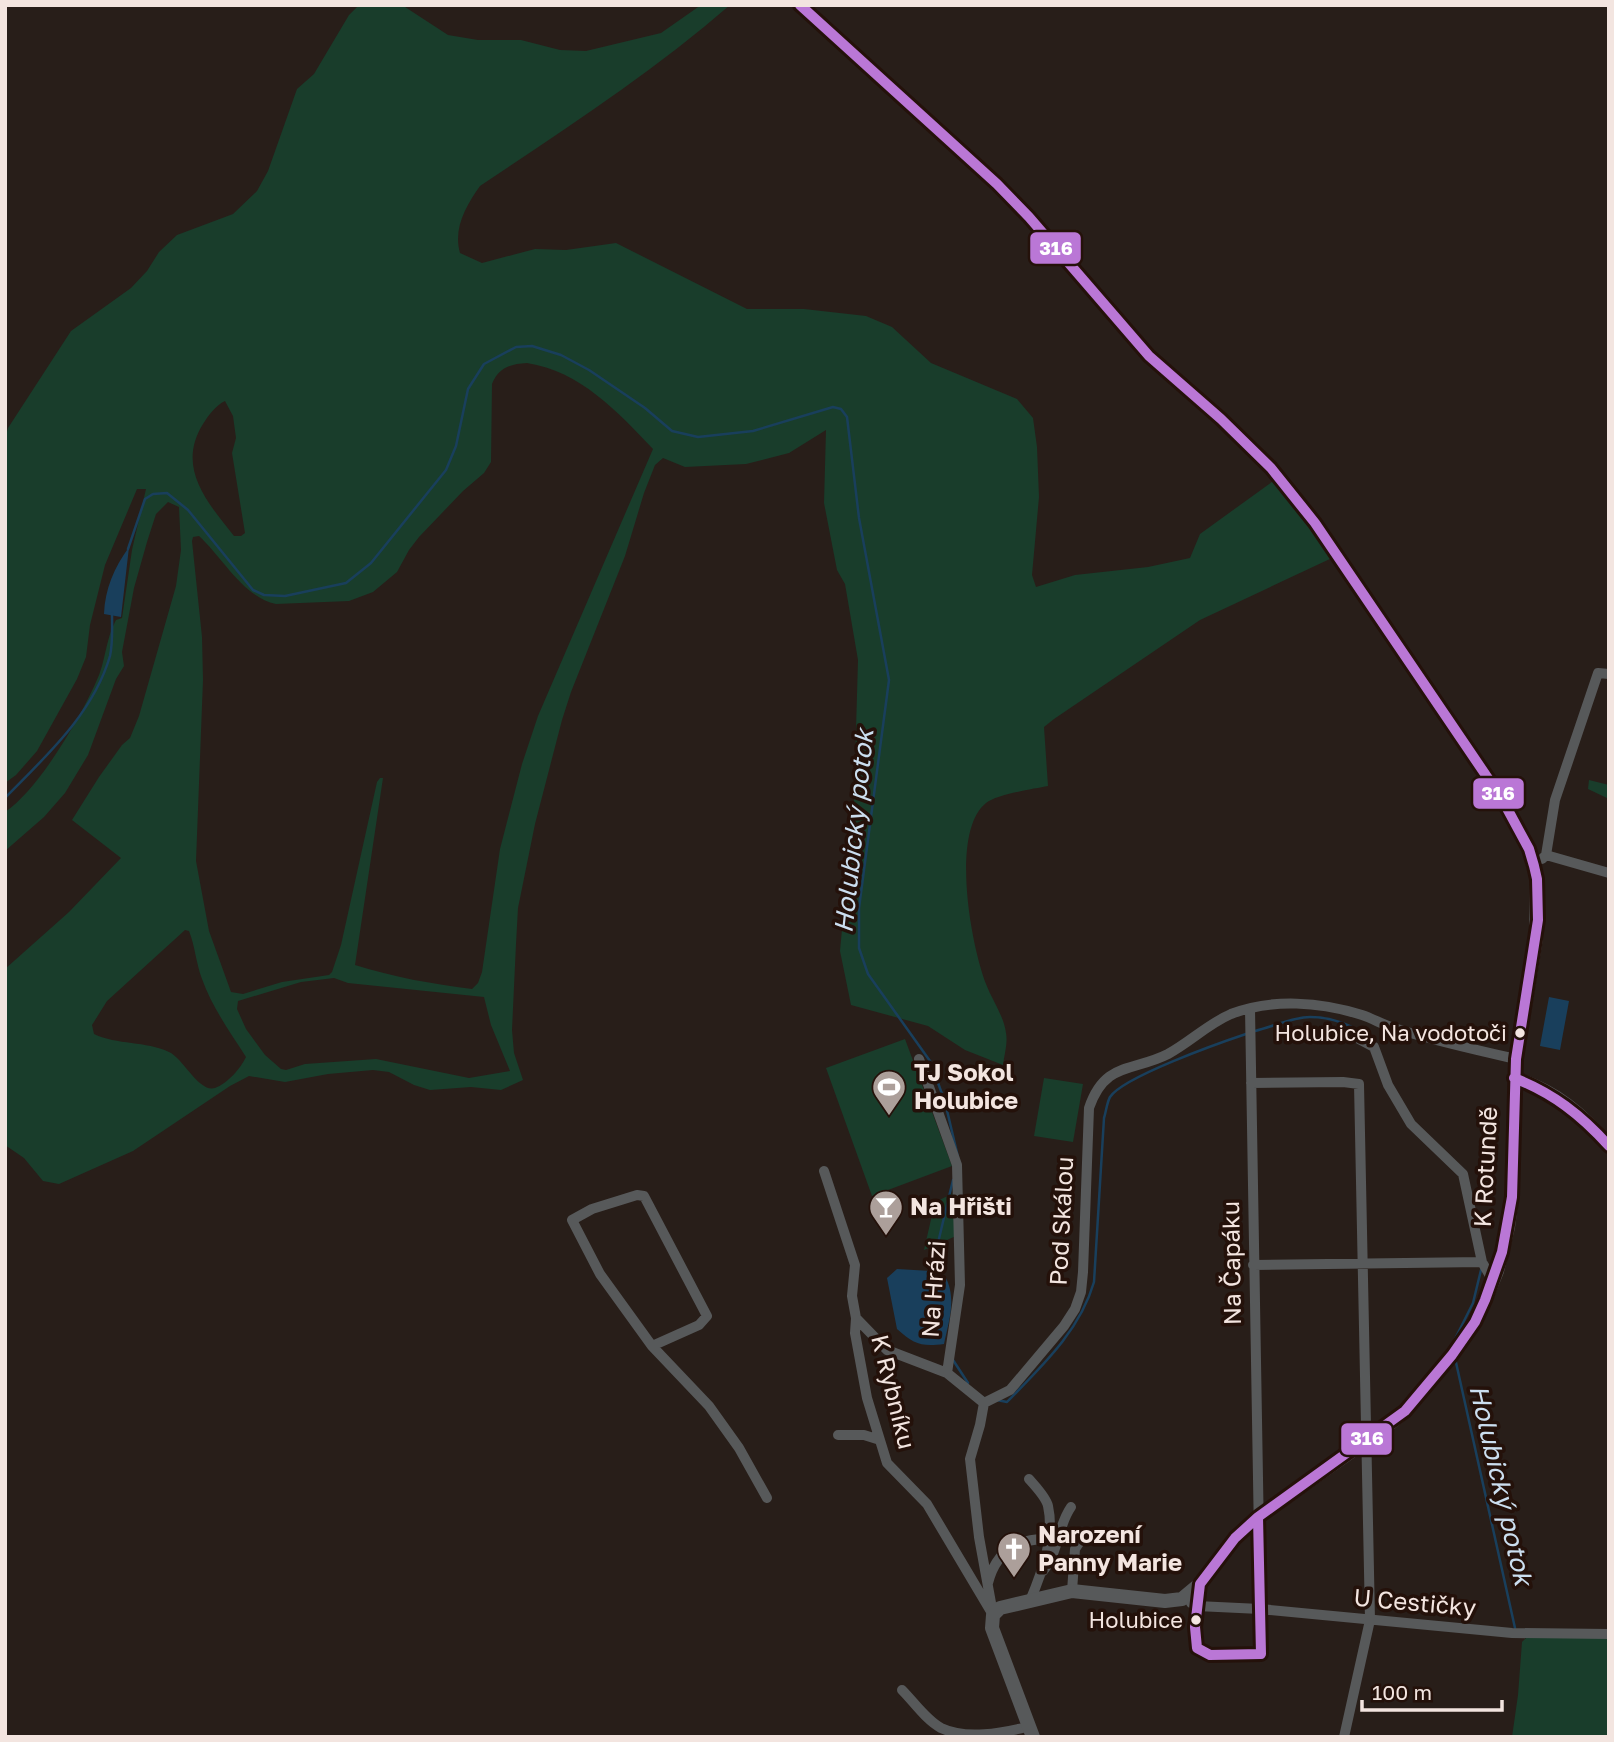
<svg xmlns="http://www.w3.org/2000/svg" width="1614" height="1742" viewBox="0 0 1614 1742" font-family="'Golos Text',sans-serif">
  <style>
    .green { fill: #193d2b; fill-rule: evenodd }
    .water { fill: #193f5c }
    .lines { fill: none; stroke-linecap: round; stroke-linejoin: round }
    .stream { stroke: #193f5c; stroke-width: 2.5 }
    .minor { stroke: #57595a; stroke-width: 10 }
    .tertiary { stroke: #57595a; stroke-width: 14 }
    .bus-1-casing { stroke: #24110a; stroke-width: 16 }
    .bus-1 { stroke: #ba77d6; stroke-width: 10 }
    .bus-dot { fill: #f3e5e0; stroke: #24110a; stroke-width: 2.5 }
    .labels { text-anchor: middle; stroke-width: 7; stroke-linejoin: round; paint-order: stroke }
    .bus-label { font-size: 22px; fill: #f3e5e0; stroke: #24110a; text-anchor: end }
    .poi-label { font-size: 24px; font-weight: bold; fill: #f3e5e0; stroke: #24110a; text-anchor: start }
    .street-label { font-size: 24px; fill: #f3e5e0; stroke: #24110a }
    .water-label { font-size: 26px; font-style: italic; fill: #cbdeef; stroke: #24110a }
    .line-badge { stroke: #24110a; stroke-width: 2.5 }
    .badge-label { font-size: 19px; text-anchor: middle; font-weight: bold; fill: #fff }
  </style>
  <rect width="100%" height="100%" fill="#281e19"/>
  <path class="green" d="M359,5H402L448,35L478,40H521L560,50L586,51L661,33L701,5H730C652,73 565,129 480,186C466,206 453,228 460,253L482,263L535,249L566,250L616,243L747,309H804L866,316L892,327L931,363L1017,399L1033,418L1037,447L1039,497L1032,575L1036,587L1075,575L1148,567L1190,558L1200,534L1276,479L1332,558L1200,620L1054,719L1044,727L1048,786C1033,789 997,794 986,803C950,832 971,945 986,984C992,1000 1004,1016 1006,1033C1008,1043 1004,1056 1003,1065L965,1050L928,1026L851,1005L840,951L854,799L858,660L845,584L837,570L824,503L826,430L789,453L746,464L685,467L663,458L655,465L644,493L625,556L571,692L562,720L535,824L518,908L516,944L512,1030L514,1053L523,1080L501,1090L471,1087L430,1090L414,1085L389,1072L373,1070L328,1074L285,1082L249,1076L230,1086L133,1151L59,1184L43,1181L24,1158L5,1145V969L69,912L121,858L72,820L99,777L122,745L130,738L139,716L176,586L181,550L179,507L168,502L156,514L147,542L134,588L122,652L124,666L116,679L88,755L65,793L44,817L5,851V812C38,790 80,719 96,682C106,662 105,640 116,620L122,618L132,550L146,489H137L105,565L90,625L86,657L77,679L37,751L16,775L5,783V439L8,428L71,331L131,288L147,271L159,252L177,235L233,214L257,191L268,171L297,89L314,74L349,15ZM527,363C580,371 618,412 653,449L538,716L522,764L500,849L482,972L478,983L472,989C432,984 393,977 355,965L383,778H380L377,782L341,945L332,972L329,975L282,982L243,994L231,992L209,931L196,861L203,680L202,637L192,541L193,537L199,536C223,558 243,597 276,604L349,601L373,592L397,572L409,550L419,537L463,491L484,473L491,462L492,384C499,367 511,364 527,363ZM225,401L233,416L236,438L232,453L245,533L241,536H234C207,502 176,467 203,424C208,416 216,405 225,401ZM185,930L189,931C195,946 196,963 202,979C212,1007 230,1032 246,1057C241,1068 227,1084 215,1088C199,1093 183,1058 169,1052C146,1041 117,1045 94,1034L92,1025L107,1001ZM334,978L348,983L484,997L491,1025L510,1071L469,1078L376,1059L305,1064L286,1070L281,1069L265,1055L246,1029L237,1009L238,1001L301,982Z
    M1589,780L1609,785V799L1588,789Z
    M905,1039L952,1166L872,1196L826,1068Z
    M1044,1078L1083,1084L1073,1142L1034,1136Z
    M954,1193L956,1236L924,1250L935,1202Z
    M1609,1636V1737H1512L1518,1695L1522,1642L1527,1637Z"/>
  <path class="water" d="M129,547L121,617L104,614C105,589 114,568 129,547Z
    M1549,997L1569,1001L1560,1050L1540,1046Z
    M897,1269L931,1271L945,1276C957,1299 949,1320 944,1344C921,1347 914,1344 897,1329L887,1278Z"/>
  <g class="lines">
    <path class="stream" d="M128,549L145,499L153,494L167,493L188,510L253,590L264,595L285,596L346,583L371,563L446,470L456,446L468,389L484,364L516,347L532,346L561,355L589,370L645,408L672,431L698,437L753,431L833,407L841,409L847,417L859,518L889,680L859,908V948L868,974L930,1061L945,1102L958,1157
      M5,798C46,756 93,714 110,656C113,643 112,626 112,613
      M1255,1031C1272,1027 1293,1017 1310,1017C1329,1017 1355,1024 1367,1039
      M931,1272L953,1180
      M1455,1339L1473,1303L1481,1270
      M1455,1358L1515,1628
      M953,1360L968,1383
      M997,1400L1007,1402C1041,1367 1080,1331 1094,1282L1104,1118C1106,1112 1107,1102 1110,1097C1123,1077 1219,1043 1246,1034"/>
    <path class="minor" d="M1546,855L1555,800L1598,673L1609,674
      M1542,859L1546,855L1609,873
      M1359,1039L1374,1047L1388,1085L1411,1124L1463,1174L1482,1262L1493,1281
      M919,1059L957,1165L960,1285L947,1373
      M1251,1083L1343,1082L1359,1084L1370,1620L1344,1737
      M824,1171L855,1265L852,1296L856,1318L855,1333L867,1398L887,1463L927,1504L993,1615
      M1253,1265L1482,1262
      M856,1318L887,1350L947,1373L984,1403
      M652,1346L699,1325L707,1316L644,1196L637,1195L592,1209L572,1220L600,1274L652,1346L709,1406L739,1448L767,1498
      M984,1403L1010,1390L1064,1326L1075,1309L1081,1292L1083,1272L1089,1108C1105,1061 1133,1072 1168,1054C1190,1042 1208,1024 1231,1014C1272,998 1321,1002 1362,1015C1374,1019 1385,1026 1397,1029C1436,1041 1476,1050 1516,1059
      M984,1403L980,1425L970,1459L979,1537L991,1603
      M838,1435H864L880,1440
      M1029,1479C1035,1486 1046,1497 1048,1506C1055,1538 1042,1572 1030,1601
      M1043,1571C1059,1552 1057,1527 1071,1507
      M988,1583C996,1551 1018,1538 1049,1539
      M1200,1584L1195,1627L1197,1648L1210,1655L1261,1654L1250,1009
      M1072,1591L1075,1549L1081,1540
      M1191,1603L1197,1606L1260,1609L1512,1633L1609,1634
      M902,1690C914,1702 926,1720 941,1728C966,1740 1002,1733 1027,1727"/>
    <path class="tertiary" d="M800,5L997,184L1029,217L1149,356L1221,419L1271,468L1315,523L1502,799L1529,849L1537,879L1536,938L1516,1059L1512,1197L1508,1227L1497,1271L1485,1300L1475,1322L1452,1355L1405,1411L1383,1429L1258,1517L1235,1538L1200,1584L1182,1599L1165,1601L1072,1591L1000,1608L993,1615L992,1628L1033,1737
      M1514,1078C1556,1092 1581,1113 1609,1146"/>
    <g class="bus-1-casing">
      <path id="bus-1" d="M800,5L997,184L1029,217L1149,356L1221,419L1271,468L1315,523L1502,799L1529,849L1534,866L1537,879L1538,920L1516,1059L1512,1197L1502,1252L1485,1300L1475,1322L1452,1355L1405,1411L1258,1517L1235,1538L1200,1584L1195,1627L1197,1648L1210,1655L1261,1654
        M1514,1078C1553,1093 1581,1115 1609,1146
        M1258,1517L1261,1654"/>
    </g>
    <use href="#bus-1" class="bus-1"/>
  </g>
  <defs>
    <g id="stadium-pin" transform="scale(1.75)"><path d="M0 17L-7.5 6A9.5 9.5 0 1 1 7.5 6Z" fill="#ac9f9a" stroke="#24110a"/><path d="M0-5a6.5 5 0 1 0 0 10a6.5 5 0 1 0 0-10ZM-3.5-1.8h7v3.6h-7Z" fill="#fff"/></g>
    <g id="bar-pin" transform="scale(1.75)"><path d="M0 17L-7.5 6A9.5 9.5 0 1 1 7.5 6Z" fill="#ac9f9a" stroke="#24110a"/><path d="M-6-5H6L.8 .8V4.5H3.5V6h-7V4.5H-.8V.8Z" fill="#fff"/></g>
    <g id="church-pin" transform="scale(1.75)"><path d="M0 17L-7.5 6A9.5 9.5 0 1 1 7.5 6Z" fill="#ac9f9a" stroke="#24110a"/><path d="M-1.2-6h2.4v3.5h3.3v2.4h-3.3V6h-2.4V-.1h-3.3v-2.4h3.3Z" fill="#fff"/></g>
  </defs>
  <g fill-rule="evenodd">
    <use href="#stadium-pin" x="889" y="1087"/>
    <use href="#bar-pin" x="886" y="1207"/>
    <use href="#church-pin" x="1014" y="1549"/>
  </g>
  <g class="bus-dot">
    <circle cx="1520" cy="1033" r="6"/>
    <circle cx="1196" cy="1620" r="6"/>
  </g>
  <g class="labels">
    <g class="bus-label">
      <text x="1507" y="1041">Holubice, Na vodotoči</text>
      <text x="1183" y="1628">Holubice</text>
    </g>
    <g class="poi-label">
      <text x="914" y="1081">TJ Sokol<tspan x="914" dy="28">Holubice</tspan></text>
      <text x="910" y="1215">Na Hřišti</text>
      <text x="1038" y="1543">Narození<tspan x="1038" dy="28">Panny Marie</tspan></text>
    </g>
    <g class="street-label">
      <text transform="translate(1486 1167) rotate(-87)" y="8">K Rotundě</text>
      <text transform="translate(1062 1221) rotate(-87)" y="8">Pod Skálou</text>
      <text transform="translate(1232 1263) rotate(-91)" y="8">Na Čapáku</text>
      <text transform="translate(934 1289) rotate(-86)" y="8">Na Hrázi</text>
      <text transform="translate(893 1392) rotate(76)" y="8">K Rybníku</text>
      <text transform="translate(1415 1603) rotate(5)" y="8">U Cestičky</text>
    </g>
    <g class="water-label">
      <text transform="translate(854 831) rotate(-84)" y="9">Holubický potok</text>
      <text transform="translate(1501 1485) rotate(77)" y="9">Holubický potok</text>
    </g>
  </g>
  <g class="line-badge">
    <rect x="1029" y="231" width="53" height="34" rx="7" fill="#ba77d6"/>
    <rect x="1472" y="777" width="53" height="33" rx="7" fill="#ba77d6"/>
    <rect x="1340" y="1422" width="53" height="34" rx="7" fill="#ba77d6"/>
  </g>
  <g class="badge-label">
    <text x="1056" y="255">316</text>
    <text x="1498" y="800">316</text>
    <text x="1367" y="1445">316</text>
  </g>
  <rect width="1614" height="1742" fill="none" stroke="#f3e5e0" stroke-width="14"/>
  <path d="M1362 1700v10h140v-10" fill="none" stroke="#f3e5e0" stroke-width="3.5"/>
  <text x="1372" y="1700" font-size="21" fill="#f3e5e0" stroke="#24110a" stroke-width="5" paint-order="stroke">100 m</text>
</svg>
